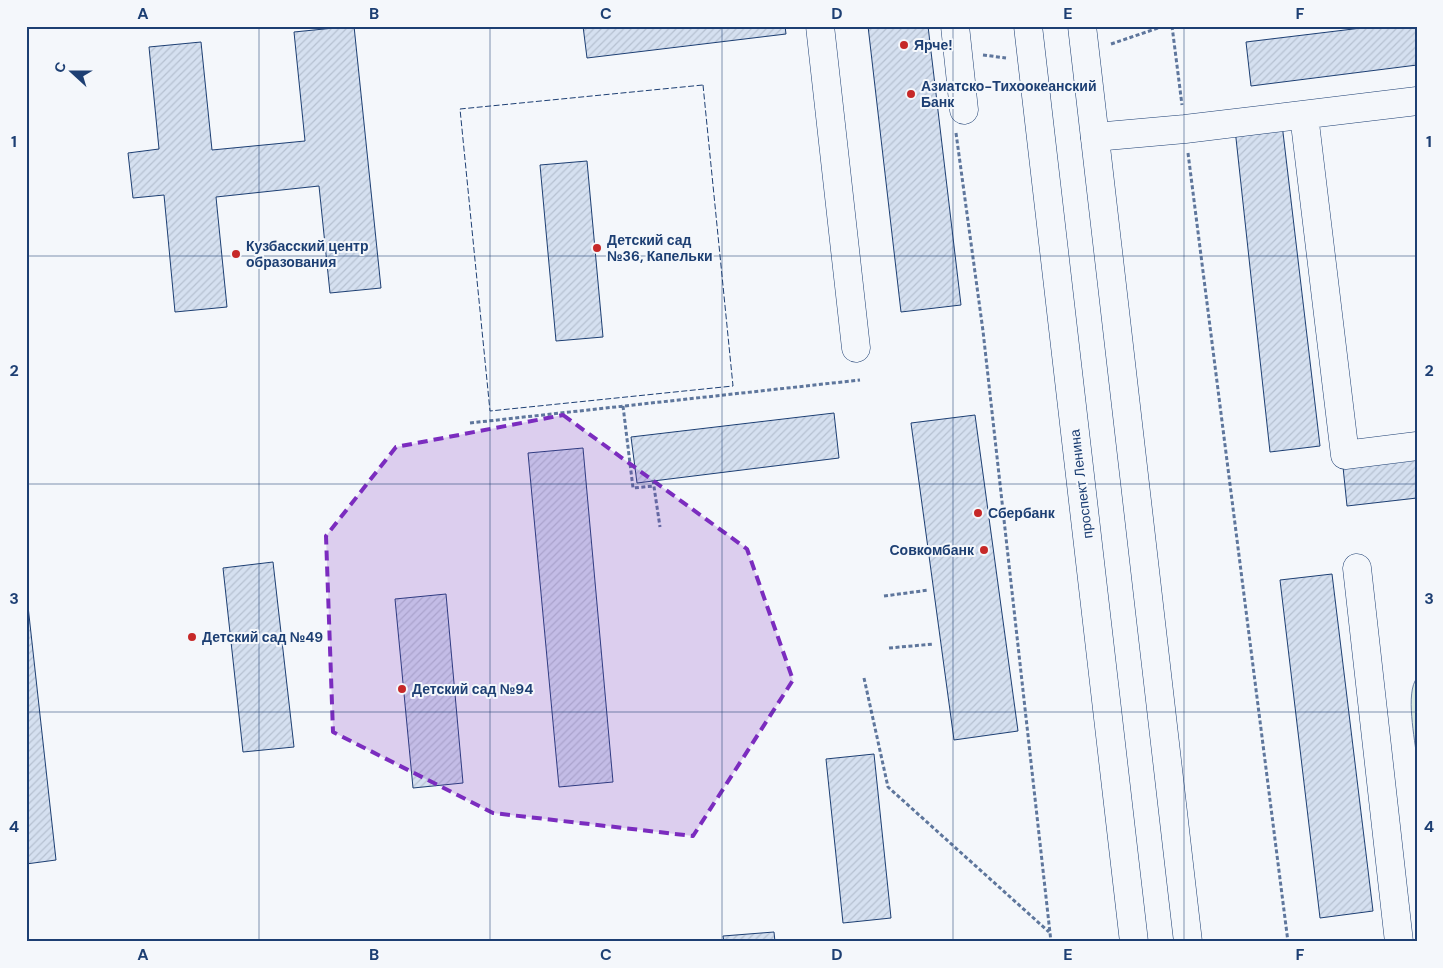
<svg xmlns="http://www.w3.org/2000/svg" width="1443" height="968" viewBox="0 0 1443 968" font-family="'DM Sans',sans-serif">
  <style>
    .pitch { fill: #d7e8df; stroke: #687fa3 }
    .building { fill: url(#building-hatch); stroke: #1d3f73 }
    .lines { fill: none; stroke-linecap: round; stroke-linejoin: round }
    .minor-casing { stroke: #1d3f73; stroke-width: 29 }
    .major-casing { stroke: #1d3f73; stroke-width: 29 }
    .path { stroke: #5e769c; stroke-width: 3; stroke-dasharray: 4 2.5; stroke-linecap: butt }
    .minor { stroke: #f4f7fb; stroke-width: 28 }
    .major { stroke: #f4f7fb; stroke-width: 28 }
    .fence { stroke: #1d3f73; stroke-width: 1; stroke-dasharray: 6 2.5; stroke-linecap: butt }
    .marked { fill: #7b2cbf; fill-opacity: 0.2; stroke: #7b2cbf; stroke-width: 4; stroke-dasharray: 10 6; stroke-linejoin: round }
    .grid { fill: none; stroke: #1d3f73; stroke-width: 1; stroke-opacity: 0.55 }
    .poi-dot { fill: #c62828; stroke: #f4f7fb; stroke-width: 2 }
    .labels { text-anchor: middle; stroke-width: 4; stroke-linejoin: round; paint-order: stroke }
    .poi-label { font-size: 14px; font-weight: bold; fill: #1d3f73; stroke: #f4f7fb; text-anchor: start }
    .street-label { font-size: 14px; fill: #1d3f73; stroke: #f4f7fb }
    .neatline { fill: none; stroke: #1d3f73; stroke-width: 2 }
    .grid-label { font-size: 16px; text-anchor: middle; font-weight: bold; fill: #1d3f73 }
  </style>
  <defs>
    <pattern id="building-hatch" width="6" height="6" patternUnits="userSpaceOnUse" patternTransform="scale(1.25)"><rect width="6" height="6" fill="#d5e0f0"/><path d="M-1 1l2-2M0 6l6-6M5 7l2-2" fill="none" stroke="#b6c1d1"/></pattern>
  </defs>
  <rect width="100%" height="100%" fill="#f4f7fb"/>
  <path class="pitch" d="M1417,678V759C1415,740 1405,692 1417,678Z"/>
  <path class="building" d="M354,26L381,288L330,293L319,186L216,197L227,307L175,312L164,195L133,198L128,153L159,149L149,47L201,42L212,150L305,141L294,32Z
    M583,26H785L786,34L587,58Z
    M868,26H928L961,305L901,312Z
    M1378,26H1417V65L1251,86L1246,42Z
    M1282,124L1320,446L1270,452L1235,129Z
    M587,161L603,337L556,341L540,165Z
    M834,413L839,458L637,483L631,437Z
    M975,415L1018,731L954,740L911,423Z
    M583,448L613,782L559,787L528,453Z
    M1417,448V498L1347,506L1342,457Z
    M273,562L294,747L243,752L223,568Z
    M1332,574L1373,911L1320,918L1280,580Z
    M26,588L56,860L26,864Z
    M446,594L463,783L413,788L395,599Z
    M874,754L891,918L843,923L826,759Z
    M774,932L775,942H724L723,936Z"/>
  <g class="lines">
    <g class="minor-casing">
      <path id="minor" d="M820,26L856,348
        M955,26L964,110
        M1304,115L1345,455L1417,446
        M1095,137L1185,129L1417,101
        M1357,568L1399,942"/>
    </g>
    <g class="major-casing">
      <path id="major" d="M1028,26L1134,942
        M1082,26L1188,942"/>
    </g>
    <path class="path" d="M1172,26L1182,105
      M1111,44L1164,26
      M983,55L1006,58
      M956,133L983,331L1051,942
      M1188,153L1288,942
      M623,406L633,488L654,486
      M470,423L860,380
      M653,480L660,527
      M884,596L929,590
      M889,648L934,644
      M864,678L888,787L1049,932"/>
    <use href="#minor" class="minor"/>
    <use href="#major" class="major"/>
    <path class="fence" d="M703,85L733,386L490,411L460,109Z"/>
  </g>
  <path class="marked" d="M563,415L747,549L793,680L693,836L493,813L333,732L326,536L396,447Z"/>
  <path class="grid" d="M259,26V942M490,26V942M722,26V942M953,26V942M1184,26V942M26,256H1417M26,484H1417M26,712H1417"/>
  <g class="poi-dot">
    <circle cx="904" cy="45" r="5"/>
    <circle cx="911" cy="94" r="5"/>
    <circle cx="597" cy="248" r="5"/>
    <circle cx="236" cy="254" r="5"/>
    <circle cx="978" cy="513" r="5"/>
    <circle cx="984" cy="550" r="5"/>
    <circle cx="192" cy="637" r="5"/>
    <circle cx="402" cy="689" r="5"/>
  </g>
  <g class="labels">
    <g class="poi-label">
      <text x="914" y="50">Ярче!</text>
      <text x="921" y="91">Азиатско-Тихоокеанский<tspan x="921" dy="16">Банк</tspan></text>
      <text x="607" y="245">Детский сад<tspan x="607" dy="16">№36, Капельки</tspan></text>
      <text x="246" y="251">Кузбасский центр<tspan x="246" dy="16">образования</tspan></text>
      <text x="988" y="518">Сбербанк</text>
      <text x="974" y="555" text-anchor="end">Совкомбанк</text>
      <text x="202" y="642">Детский сад №49</text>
      <text x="412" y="694">Детский сад №94</text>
    </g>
    <g class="street-label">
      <text transform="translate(1081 484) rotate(-97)" y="5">проспект Ленина</text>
    </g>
  </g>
  <rect width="1443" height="968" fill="none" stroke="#f4f7fb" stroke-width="55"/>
  <g transform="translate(72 72) rotate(291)" stroke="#f4f7fb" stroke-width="4" paint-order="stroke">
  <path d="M0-4L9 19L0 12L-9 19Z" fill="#1d3f73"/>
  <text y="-8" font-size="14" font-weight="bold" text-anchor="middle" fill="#1d3f73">С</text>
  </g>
  <rect x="28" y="28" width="1388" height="912" class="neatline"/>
  <g class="grid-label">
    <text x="143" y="19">A</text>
    <text x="374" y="19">B</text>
    <text x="606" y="19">C</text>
    <text x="837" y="19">D</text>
    <text x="1068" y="19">E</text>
    <text x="1300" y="19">F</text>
    <text x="14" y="147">1</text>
    <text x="1429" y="147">1</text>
    <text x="14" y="376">2</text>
    <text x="1429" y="376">2</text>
    <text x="14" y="604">3</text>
    <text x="1429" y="604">3</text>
    <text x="14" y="832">4</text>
    <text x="1429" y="832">4</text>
    <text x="143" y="960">A</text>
    <text x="374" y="960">B</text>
    <text x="606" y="960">C</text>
    <text x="837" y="960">D</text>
    <text x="1068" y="960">E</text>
    <text x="1300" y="960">F</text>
  </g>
</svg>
